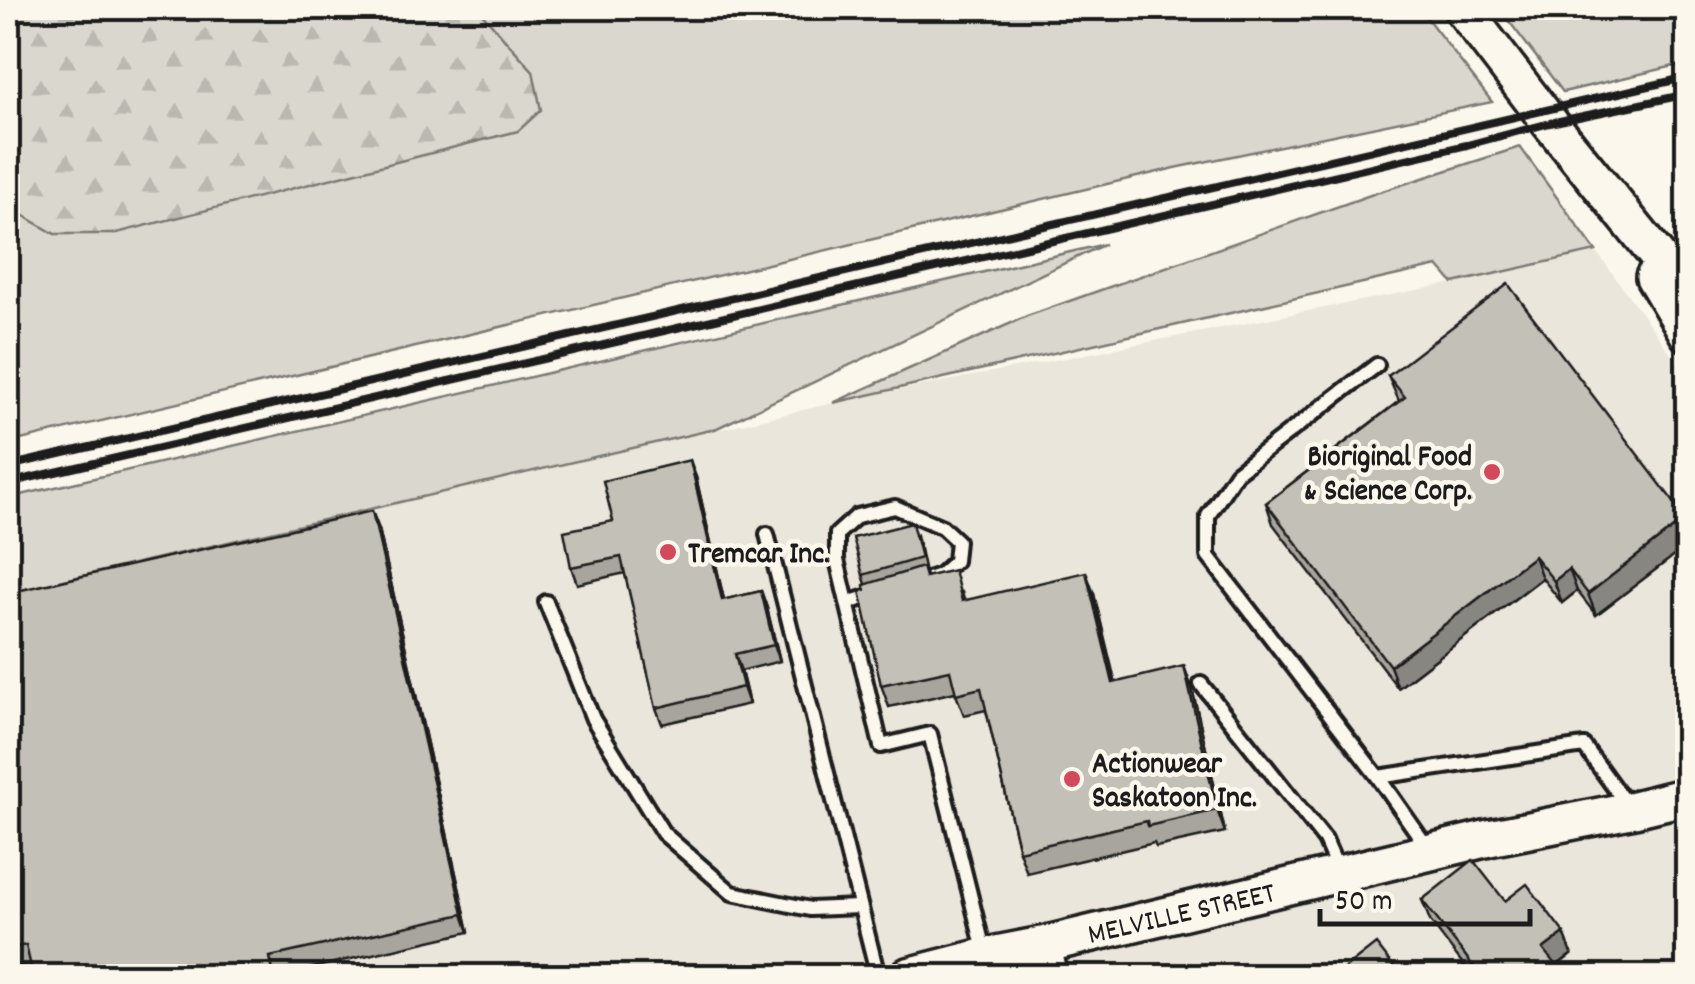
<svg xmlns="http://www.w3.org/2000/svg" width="1695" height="984" viewBox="0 0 1695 984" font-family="Dekko,sans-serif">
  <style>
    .built { fill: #eae6dc }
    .green { fill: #dad7ce; stroke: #7b7a75; stroke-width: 2.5 }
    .forest { fill: url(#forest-firs); stroke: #7b7a75; stroke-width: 2.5 }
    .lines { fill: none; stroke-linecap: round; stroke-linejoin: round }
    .lane-casing { stroke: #1c1c1c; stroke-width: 20 }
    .street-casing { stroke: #1c1c1c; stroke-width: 32 }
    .secondary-casing { stroke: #1c1c1c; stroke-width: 42 }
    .lane { stroke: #fbf7ec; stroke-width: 12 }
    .street { stroke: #fbf7ec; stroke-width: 25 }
    .secondary { stroke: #fbf7ec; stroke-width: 35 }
    .rail { stroke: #1c1c1c; stroke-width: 8 }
    .wall { fill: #a8a59e; stroke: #1c1c1c; stroke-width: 2.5 }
    .shaded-wall { fill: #888681; stroke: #1c1c1c; stroke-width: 2.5 }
    .building { fill: #c3c0b8; stroke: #1c1c1c; stroke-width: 2.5 }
    .poi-dot { fill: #d1495b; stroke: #fbf7ec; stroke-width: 4 }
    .labels { text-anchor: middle; stroke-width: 9; stroke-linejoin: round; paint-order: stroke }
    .poi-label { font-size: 30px; font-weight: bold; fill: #1c1c1c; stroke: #fbf7ec; text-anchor: start }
    .street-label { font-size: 30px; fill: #1c1c1c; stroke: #fbf7ec }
  </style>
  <defs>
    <pattern id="forest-firs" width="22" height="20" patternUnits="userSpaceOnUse" patternTransform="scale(2.5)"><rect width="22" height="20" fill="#dad7ce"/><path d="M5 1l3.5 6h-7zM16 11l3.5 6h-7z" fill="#bab8b0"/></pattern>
  </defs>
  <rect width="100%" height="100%" fill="#fbf7ec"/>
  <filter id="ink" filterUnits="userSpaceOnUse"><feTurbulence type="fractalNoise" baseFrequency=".01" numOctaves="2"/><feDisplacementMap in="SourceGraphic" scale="20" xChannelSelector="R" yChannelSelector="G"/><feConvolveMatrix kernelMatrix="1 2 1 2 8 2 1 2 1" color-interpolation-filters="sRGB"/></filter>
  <g filter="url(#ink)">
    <path class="built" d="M1596,251L1687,376V976H8V593L833,403L1453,283Z"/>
    <path class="green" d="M477,8H1419L1492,102L1175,168L8,443V206L55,234L533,71Z
      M1499,8H1687V63L1563,92Z
      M1520,147L1596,251L1453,283L1438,266L833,403L1027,316L1376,193Z
      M1105,244L715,429L8,593V498Z"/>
    <path class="forest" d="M8,8H477L533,71L541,110L518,131L113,234H55L8,206Z"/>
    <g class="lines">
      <g class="lane-casing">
        <path id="lane" d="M1377,365L1236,473L1208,516V556L1378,777
          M767,534L878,976
          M928,579L940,575L955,561L957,541L942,527L895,507L857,516L837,534V560L881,746L930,734L985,954
          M546,602L593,719L663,833L732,893L810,909L859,907
          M848,603L875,594
          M1201,684L1325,840L1339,872
          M1427,847L1378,777L1584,746L1629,808"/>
      </g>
      <g class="street-casing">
        <path id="street" d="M1047,944L1055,976"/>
      </g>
      <g class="secondary-casing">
        <path id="secondary" d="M1462,8L1550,123L1688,294
          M1654,277L1688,334
          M908,976L986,956L1047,944L1489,838L1630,810L1679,798L1688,793"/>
      </g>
      <use href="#lane" class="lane"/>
      <use href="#street" class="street"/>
      <use href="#secondary" class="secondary"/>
      <path class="rail" d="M8,466L1688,77
        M8,483L1467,145L1550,123L1688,94"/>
    </g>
    <path class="wall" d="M1388,376L1686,518L1688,545L1596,615L1577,591L1562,603L1542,578L1398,688L1273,524L1266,503L1399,401Z
      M696,477L724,600L761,591L767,608L780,661L741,671L749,704L662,724L656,708L625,573L577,584L571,567L613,521Z
      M379,529L469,932L277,976L30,964L8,969V593Z
      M917,535L926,577L962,592L964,600L1094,594L1115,683L1192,688L1225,832L1156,847L1154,843L1027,873L1019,851L986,710L964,715L955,692L889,707L881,685L865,590L866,584L863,575Z
      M1422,900L1505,901L1572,954L1557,966L1563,976H1472L1430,921Z"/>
    <path class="shaded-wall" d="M690,460L696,477L728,617L722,600Z
      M372,511L379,529L469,932L463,914Z
      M1686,518L1688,545L1596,615L1588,594Z
      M1534,556L1542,578L1398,688L1390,666Z
      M1569,569L1577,591L1562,603L1554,581Z
      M1086,572L1094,594L1121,705L1113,683Z
      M761,591L767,608L780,661L774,645Z
      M735,654L741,671L749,704L743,687Z
      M1184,666L1192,688L1225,832L1217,810Z
      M1564,933L1572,954L1551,970L1543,949Z"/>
    <path class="building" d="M1508,284L1686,518L1588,594L1569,569L1554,581L1534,556L1390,666L1266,503L1405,397L1388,376Z
      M690,460L722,600L761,591L774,645L735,654L743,687L656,708L621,557L571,567L564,531L613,521L603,481Z
      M372,511L463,914L270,957L274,976H33L26,945L8,949V593Z
      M912,523L921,558L863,575L853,538Z
      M922,567L925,577L954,570L962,601L1086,572L1113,683L1184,666L1217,810L1148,826L1147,821L1019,851L981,688L956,694L950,670L881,685L860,591L865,590L864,585Z
      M1473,860L1505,901L1527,884L1564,933L1543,949L1561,972L1556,976H1481L1422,900Z
      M1376,944L1401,976H1335Z"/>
  </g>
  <g class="poi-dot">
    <circle cx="1492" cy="472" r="10"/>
    <circle cx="668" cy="552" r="10"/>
    <circle cx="1072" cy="779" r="10"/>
  </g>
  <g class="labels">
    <g class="poi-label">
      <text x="1472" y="465" text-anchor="end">Bioriginal Food<tspan x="1472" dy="34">&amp; Science Corp.</tspan></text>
      <text x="688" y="562">Tremcar Inc.</text>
      <text x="1092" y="772">Actionwear<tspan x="1092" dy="34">Saskatoon Inc.</tspan></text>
    </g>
    <g class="street-label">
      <text transform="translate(1181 912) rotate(-13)" y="10">MELVILLE STREET</text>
    </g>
  </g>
  <rect width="1695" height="984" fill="none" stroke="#fbf7ec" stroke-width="40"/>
  <rect x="20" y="20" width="1655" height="944" fill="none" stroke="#1c1c1c" stroke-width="4" filter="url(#ink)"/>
  <path d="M1320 909v15h210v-15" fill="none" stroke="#1c1c1c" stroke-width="5"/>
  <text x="1335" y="909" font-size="30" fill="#1c1c1c" stroke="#fbf7ec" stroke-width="8" paint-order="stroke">50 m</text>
</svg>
